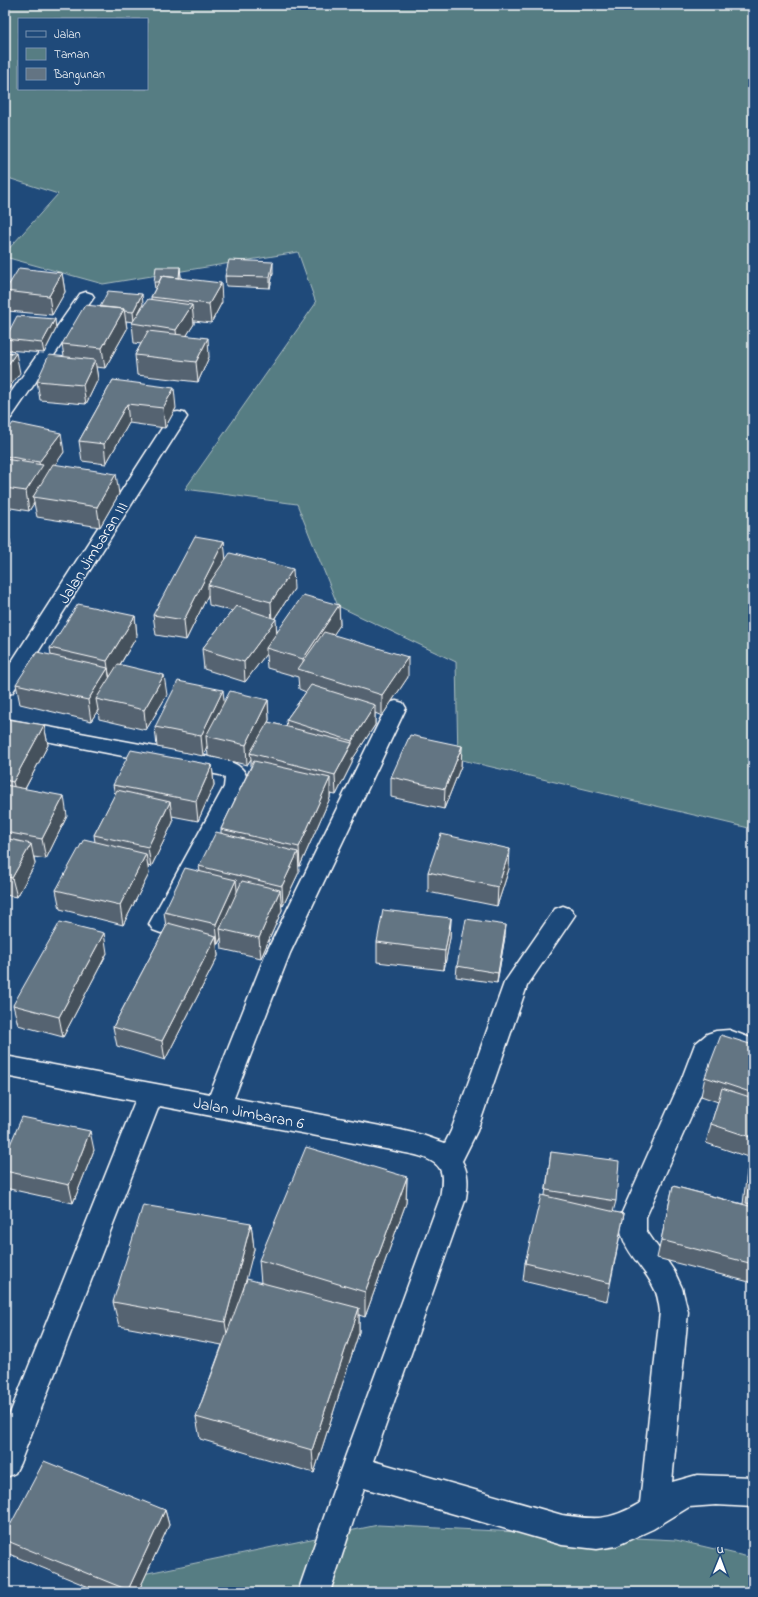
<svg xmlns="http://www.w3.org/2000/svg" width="758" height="1597" viewBox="0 0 758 1597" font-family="'Indie Flower',sans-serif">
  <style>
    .green { fill: #577d83; stroke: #abbec1; fill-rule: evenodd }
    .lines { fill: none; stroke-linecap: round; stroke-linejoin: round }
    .minor-casing { stroke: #fff; stroke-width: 3 }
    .minor { fill: #1f4a7a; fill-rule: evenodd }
    .wall { fill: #556471; stroke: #fff }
    .shaded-wall { fill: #45515c; stroke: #fff }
    .building { fill: #637483; stroke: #fff }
    .labels { text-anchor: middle; stroke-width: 3; stroke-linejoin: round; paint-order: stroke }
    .street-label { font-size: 16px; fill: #fff; stroke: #1f4a7a }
  </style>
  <rect width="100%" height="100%" fill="#1f4a7a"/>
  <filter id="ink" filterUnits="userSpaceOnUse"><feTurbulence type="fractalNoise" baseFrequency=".025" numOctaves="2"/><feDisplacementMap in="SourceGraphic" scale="8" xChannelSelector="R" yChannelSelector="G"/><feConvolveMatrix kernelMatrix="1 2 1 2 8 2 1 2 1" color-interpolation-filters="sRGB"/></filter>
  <g filter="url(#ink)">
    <path class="green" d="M5,5L753,6V829L458,759L456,662L338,606L297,504L185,489L316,303L298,252L103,284L5,257V253L58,194L5,177ZM19,19H147V89H19Z
      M378,1525L676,1540L753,1558V1592H57Z"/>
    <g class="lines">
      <g class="minor-casing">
        <path id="minor" d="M86,292L92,294L94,297L11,418L5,419V401L80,294Z
          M178,412L184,413L187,417L12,693L5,695V672L169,417L172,413Z
          M396,701L403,703L406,708L290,953L234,1098L396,1129L422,1135L445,1143L451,1131L504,983L555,909L563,906L571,909L575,915L527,986L477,1131L462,1161C469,1174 468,1184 466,1198L373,1461L562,1515C596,1520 609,1521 640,1503L660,1312C659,1304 658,1295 654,1288C641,1261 619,1250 620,1217L682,1078L695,1044L707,1034L716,1031L729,1030L753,1039V1060C721,1049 720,1041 708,1078L646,1217V1230L674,1271L682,1288L688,1312L672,1482L697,1475L753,1477V1507L716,1505L689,1507L653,1529L616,1546L597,1549L562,1545L364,1488L330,1592H298L340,1471L440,1198C441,1190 444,1177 440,1169C432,1156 409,1154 396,1151L159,1106L20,1463L15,1473L5,1478V1426L135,1101L5,1076V1056L210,1094L266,953L386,708L389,703Z
          M5,719L221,759C236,763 250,769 246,787L169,930L161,933L153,930L149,924L224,787L225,778L220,775L5,733Z"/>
      </g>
      <use href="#minor" class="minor"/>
    </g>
    <path class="wall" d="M180,267L181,278L222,302L211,323L194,321V324L187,335L209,357L198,382L137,375L135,355L141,344L134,343L132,323L133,322L126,321L127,329L105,368L96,367L98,379L86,404L40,400L37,381L64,357L62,344L100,307L143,304L136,317L151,299V297L155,289L154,282Z
      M273,272L270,288L226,286L225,276Z
      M62,273L65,292L52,315L8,311L5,291Z
      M56,329L44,353L7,350L5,339Z
      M113,380L176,408L165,428L129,423L106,464L82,461L79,441Z
      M5,434L64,452L55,465L119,494L100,527L37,517L34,503L29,511L5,507Z
      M224,541L225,560L294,589L275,618L277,632L339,605L340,625L333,635L408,677L382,716L375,713V725L352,760V763L336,795L330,794V798L300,866H298L299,872L283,906L281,905L282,910L261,958L222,949L221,938L218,944L217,943L218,956L165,1060L117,1046L113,1027L166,927L164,912L200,872L199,866L221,834V829L251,766V759L247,765L208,756L207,746L203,756L157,747L155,727L224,702L268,700L269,720L268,722L287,727L286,720L306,692L299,689L298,677L267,668L266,654L245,682L204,669L202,649L232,611L209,605L208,595L186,640L156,635L153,615Z
      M135,616L137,636L120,665L167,695L146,730L99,719L98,710L91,721L20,704L16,684L51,655L50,648Z
      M5,721L44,725L48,745L25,789L67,816L46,859L34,857L35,864L17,897L5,895Z
      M462,746L461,766L444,809L391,797V777Z
      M212,765L214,785L198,821L172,816L173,822L151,867L148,866L149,874L123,925L60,909L56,890L95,842L94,835L115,795L113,785Z
      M509,869L497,906L428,892V872Z
      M451,918L450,938L444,970L377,962V942Z
      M505,936L497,983L456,977L457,966Z
      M107,953L63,1037L18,1025L13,1005Z
      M753,1045V1283L657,1258L673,1186L743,1204L747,1171L751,1158L706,1143L711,1124L718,1102L701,1096L705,1077Z
      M94,1150L73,1203L5,1188V1156Z
      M551,1152L616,1201L613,1212L624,1214L607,1301L523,1281L525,1263L545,1195Z
      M407,1177L406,1203L365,1317L359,1315V1332L314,1473L200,1439L196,1417L222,1345L119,1326L113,1302L251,1223L254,1249L243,1288L261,1283L259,1260Z
      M165,1510L169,1525L138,1592H101L9,1554L5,1543V1540Z"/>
    <path class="shaded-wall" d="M273,262V272L270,288V277Z
      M180,267L181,277L179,292L178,282Z
      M62,273L65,292L52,315L49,296Z
      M221,283L222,302L211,323L209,304Z
      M142,294L143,304L134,322L133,312Z
      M192,305L194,324L178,349L176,330Z
      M124,309L127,329L105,368L102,348Z
      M55,319L56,329L44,353L42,343Z
      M208,338L209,357L198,382L196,362Z
      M16,353L20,373L5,394V369Z
      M95,360L98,379L86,404L83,385Z
      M174,388L176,408L165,428L163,408Z
      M127,404L129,423L106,464L104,444Z
      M61,433L64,452L33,497L34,503L29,511L26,491L40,468L39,462Z
      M116,474L119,494L100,527L97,507Z
      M7,526L11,546L5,556V529Z
      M224,541L226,561L208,585V595L186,640L184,620Z
      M293,569L294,589L272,622L271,602Z
      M339,605L340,625L308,672L304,671L303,659Z
      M135,616L137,636L110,681L107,661Z
      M276,619L277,639L266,648V654L245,682L244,662Z
      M408,657V677L382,716V695Z
      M108,668L111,688L96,699L98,710L91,721L88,700Z
      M164,675L167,695L146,730L144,710Z
      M223,690L225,710L206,736L207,746L203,756L201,736Z
      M268,700L269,720L253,754L250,753L251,759L247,765L246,745Z
      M375,705V725L352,760V763L336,795L335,775L352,744V741Z
      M44,725L48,745L18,802L13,782Z
      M462,746L461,766L444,809L445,789Z
      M212,765L214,785L198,821L196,801Z
      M330,778V798L300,866L299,847Z
      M64,796L67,816L46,859L42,839Z
      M170,802L173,822L151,867L148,847Z
      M31,844L35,864L17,897L12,878Z
      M510,849L509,869L497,906L498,887Z
      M298,852L299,872L283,906L282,886Z
      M146,854L149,874L123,925L120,905Z
      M236,880L238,900L220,929L221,938L218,944L216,924Z
      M280,890L282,910L261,958L259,938Z
      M451,918L450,938L444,970L445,951Z
      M506,925L505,936L497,983L498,973Z
      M104,933L107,953L63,1037L59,1017Z
      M216,936L218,956L165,1060L162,1041Z
      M90,1131L94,1150L73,1203L69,1185Z
      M407,1177L406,1203L365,1317V1292Z
      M251,1223L254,1249L229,1346L225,1322Z
      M359,1308V1332L314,1473L312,1450Z
      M165,1510L169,1525L138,1592H128V1590Z"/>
    <path class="building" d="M229,260L273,262L270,277L225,276Z
      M156,267H180L179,278L162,276L159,282H154Z
      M19,268L62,273L49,296L5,291Z
      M162,276L221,283L209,304L151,297Z
      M108,291L142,294L133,312L124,311V309L100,307Z
      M148,299L192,305L176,330L132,323Z
      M85,305L124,309L102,348L62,344Z
      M17,316L55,319L42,343L5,339Z
      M148,331L208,338L196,362L135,355Z
      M5,352L16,353L5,369Z
      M49,355L95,360L83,385L37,381Z
      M113,380L174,388L163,408L127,404L104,444L79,441Z
      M13,423L61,433L39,462L5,456V434Z
      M5,459L43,465L26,491L5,488Z
      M53,464L116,474L97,507L33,497Z
      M195,536L224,541L184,620L153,615Z
      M230,553L293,569L271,602L208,585Z
      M303,595L339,605L303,659L266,648Z
      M78,604L135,616L107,661L50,648Z
      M236,606L276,619L244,662L202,649Z
      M324,632L408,657L382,695L298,669Z
      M37,652L108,668L88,700L16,684Z
      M118,664L164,675L144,710L96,699Z
      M178,681L223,690L201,736L155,727Z
      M311,685L375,705L352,741L286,720Z
      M230,691L268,700L246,745L206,736Z
      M7,719L44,725L13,782L5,780V721Z
      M268,722L352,743L335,775L250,753Z
      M410,735L462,746L445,789L391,777Z
      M131,750L212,765L196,801L113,785Z
      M254,761L330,778L299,847L221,829Z
      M5,785L64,796L42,839L5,832Z
      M117,790L170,802L148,847L94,835Z
      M216,832L298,852L282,886L199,866Z
      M441,834L510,849L498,887L428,872Z
      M5,838L31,844L12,878L5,876Z
      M84,839L146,854L120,905L56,890Z
      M185,868L236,880L216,924L164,912Z
      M242,881L280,890L259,938L220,929Z
      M383,910L451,918L445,951L377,942Z
      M466,919L506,925L498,973L457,966Z
      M60,922L104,933L59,1017L13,1005Z
      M168,923L216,936L162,1041L113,1027Z
      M721,1035L753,1045V1093L705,1077Z
      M722,1088L753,1098V1138L711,1124Z
      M22,1117L90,1131L69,1185L5,1171V1156Z
      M306,1147L407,1177L365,1292L259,1260Z
      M551,1152L619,1161L616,1201L546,1190Z
      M753,1153V1204L746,1203Z
      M673,1186L753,1207V1264L661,1240Z
      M541,1195L624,1214L610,1283L525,1263Z
      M143,1205L251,1223L225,1322L113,1302Z
      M247,1279L359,1308L312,1450L196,1417Z
      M44,1461L165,1510L128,1590L5,1540V1535Z"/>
  </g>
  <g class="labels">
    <g class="street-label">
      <text transform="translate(92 552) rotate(-58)" y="6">Jalan Jimbaran III</text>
      <text transform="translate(249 1112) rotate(11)" y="6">Jalan Jimbaran 6</text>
    </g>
  </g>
  <rect width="758" height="1597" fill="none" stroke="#1f4a7a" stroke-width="20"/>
  <rect x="10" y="10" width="738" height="1577" fill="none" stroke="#fff" stroke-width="1.5" filter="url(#ink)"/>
  <rect x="18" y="18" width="130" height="72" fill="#1f4a7a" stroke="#7992af"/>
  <rect x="26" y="31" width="20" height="6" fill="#1f4a7a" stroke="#7992af"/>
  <text x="54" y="38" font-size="12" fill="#ffffff">Jalan</text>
  <rect x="26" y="48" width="20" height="12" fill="#577d83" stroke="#7992af"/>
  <text x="54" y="58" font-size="12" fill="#ffffff">Taman</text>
  <rect x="26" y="68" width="20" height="12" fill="#637483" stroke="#7992af"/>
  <text x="54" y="78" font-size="12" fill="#ffffff">Bangunan</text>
  <g transform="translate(720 1559) rotate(1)" stroke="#1f4a7a" stroke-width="3" paint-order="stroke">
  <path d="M0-3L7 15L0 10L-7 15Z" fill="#ffffff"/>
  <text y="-6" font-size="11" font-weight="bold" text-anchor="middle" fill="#ffffff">U</text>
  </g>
</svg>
